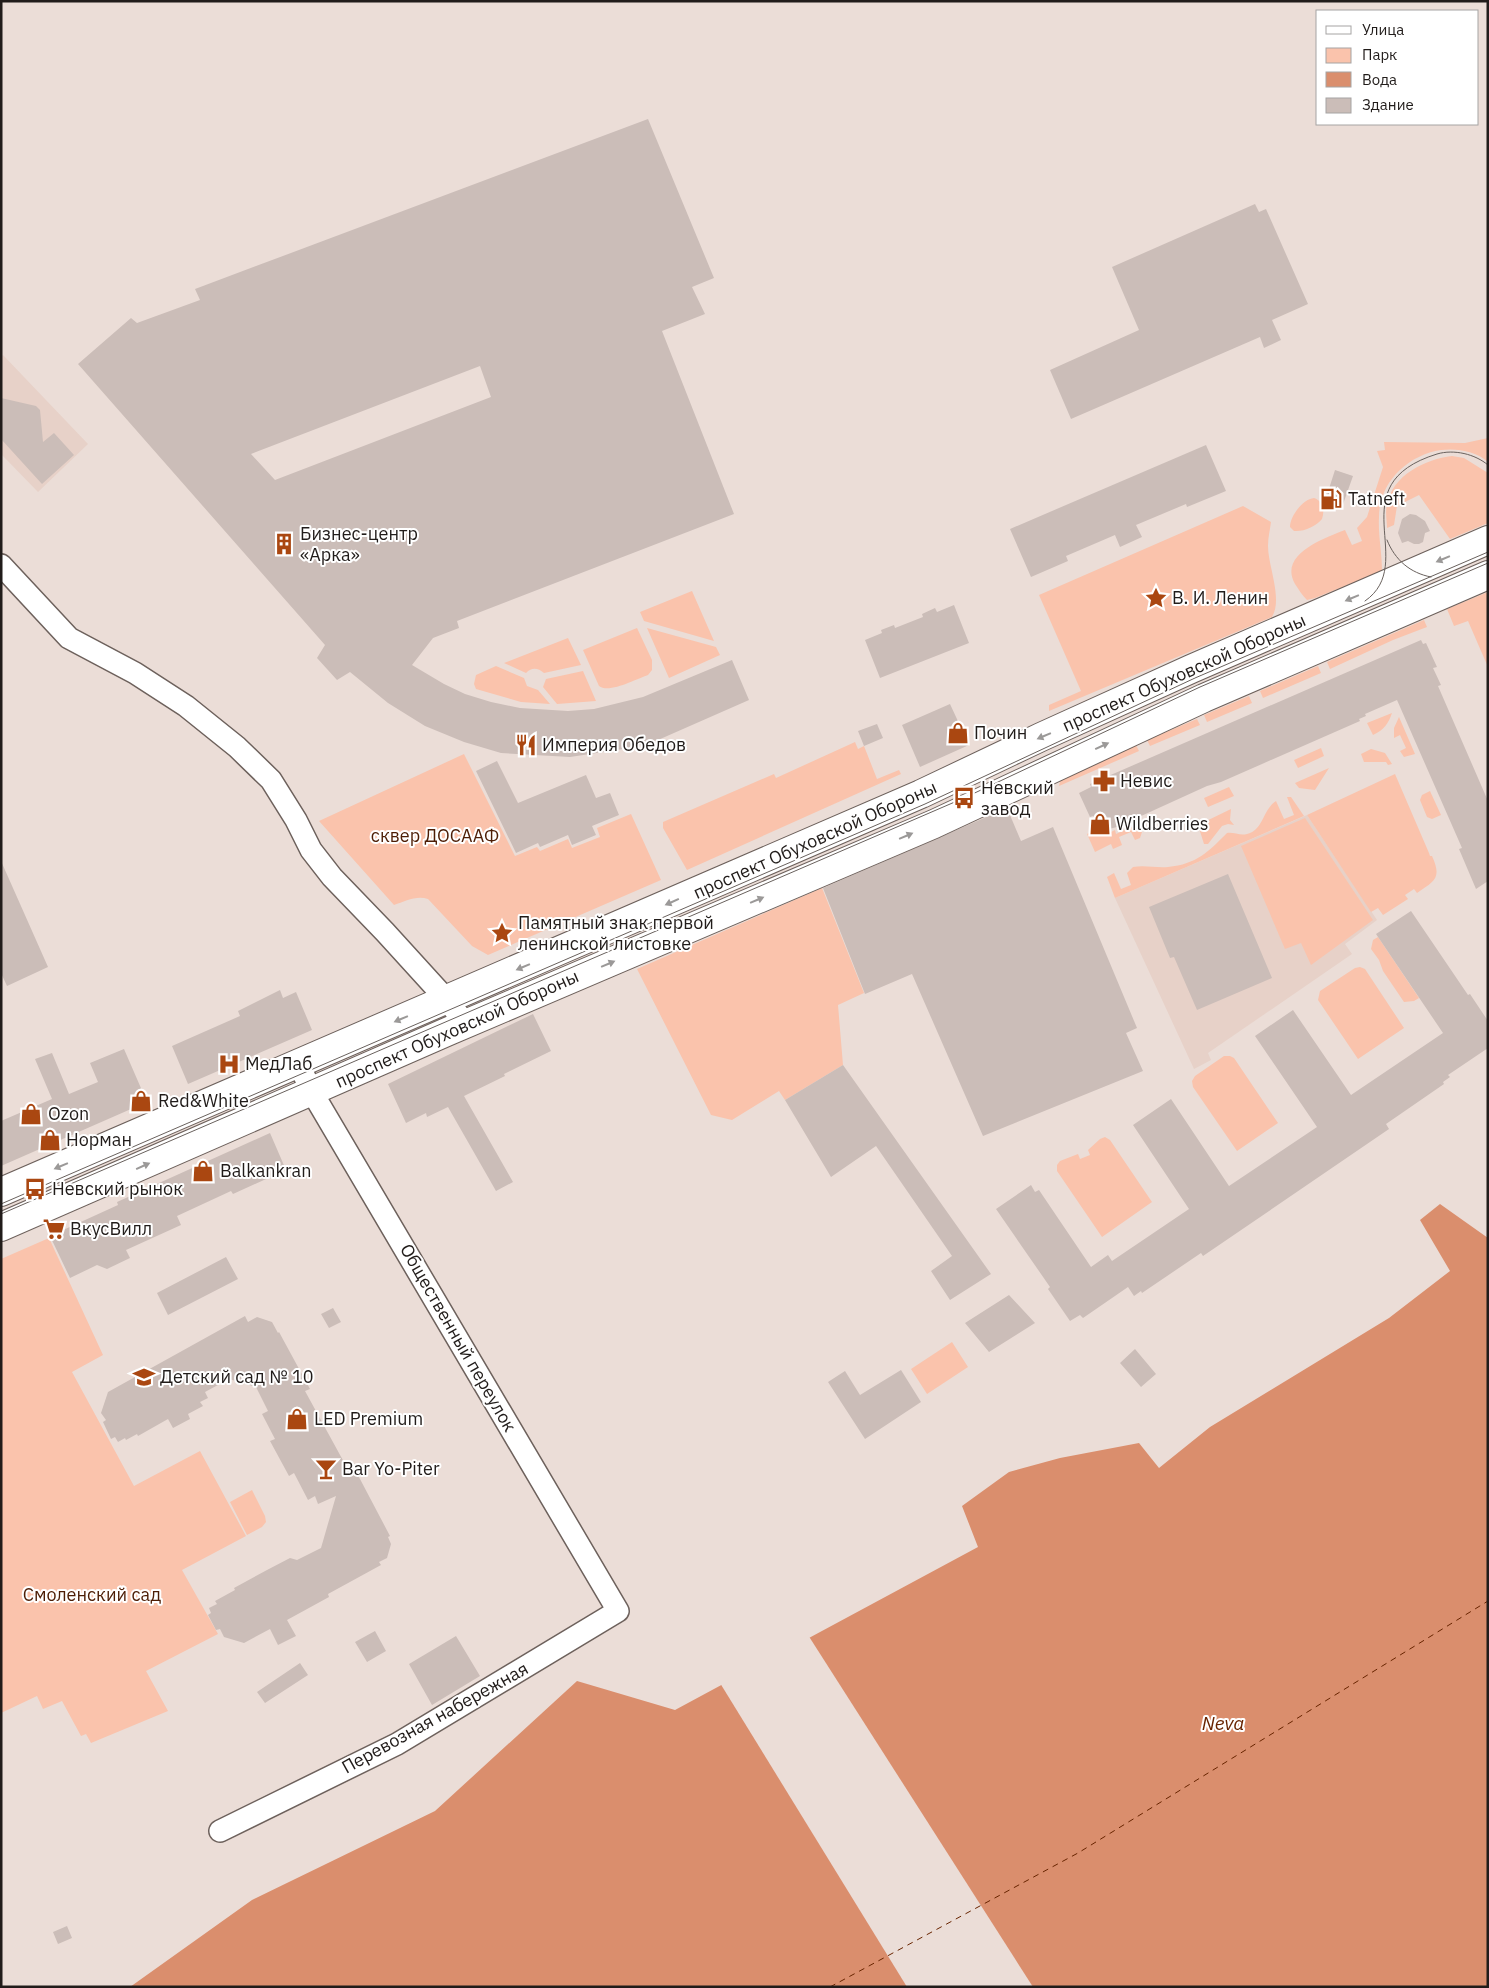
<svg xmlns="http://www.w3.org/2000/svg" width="1489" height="1988" viewBox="0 0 1489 1988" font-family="'IBM Plex Sans',sans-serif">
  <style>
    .built { fill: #e7d1c8 }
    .green { fill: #fac3ac }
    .water { fill: #da8e6d }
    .pier { fill: #ebddd7 }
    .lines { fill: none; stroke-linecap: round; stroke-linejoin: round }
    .ferry { stroke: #682400; stroke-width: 1; stroke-dasharray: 6 5; stroke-linecap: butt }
    .building { fill: #cbbdb8; fill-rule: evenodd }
    .street-casing { stroke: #6d615c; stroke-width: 24 }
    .secondary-casing { stroke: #6d615c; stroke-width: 30 }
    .street { stroke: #fff; stroke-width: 21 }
    .secondary { stroke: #fff; stroke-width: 28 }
    .tram { stroke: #69615d; stroke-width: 1 }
    .oneway { fill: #9b9998 }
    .labels { text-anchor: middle; stroke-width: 4; stroke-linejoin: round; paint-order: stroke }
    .poi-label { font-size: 18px; fill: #211c1a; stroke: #fff; text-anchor: start }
    .street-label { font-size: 18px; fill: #211c1a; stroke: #fff }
    .park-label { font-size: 18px; fill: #4d1d05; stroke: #fff }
    .water-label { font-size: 19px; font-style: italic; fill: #682400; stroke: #fff }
  </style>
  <rect width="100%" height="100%" fill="#ebddd7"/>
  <path class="built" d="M3,355L88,444L38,492L1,454V357Z
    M1307,815L1377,920L1345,944L1352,954L1208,1053L1211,1060L1194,1069L1115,898Z"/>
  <path class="green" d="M1488,438V462C1476,451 1457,448 1441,450C1408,455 1379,482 1379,517C1378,535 1382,552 1382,571L1315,598L1307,600C1302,595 1299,590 1295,584C1278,554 1325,538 1345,530L1352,545L1362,541L1357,528L1367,517L1383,467L1377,451L1385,450L1384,442L1465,443Z
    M1452,456L1464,458L1488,473V523L1450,539L1419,495L1397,506L1394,525L1387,528C1387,521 1385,512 1387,505C1392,475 1426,459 1452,456Z
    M1314,498C1323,501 1325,510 1322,519C1316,526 1304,532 1294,531L1290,527C1290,516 1303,499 1314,498Z
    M1243,506L1271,522C1270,530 1268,537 1268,546C1268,566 1283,599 1272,617L1049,711V705L1081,691L1039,595Z
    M692,591L714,641L644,621L640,612Z
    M1488,592V667L1468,621L1454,626L1447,609Z
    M1424,620L1427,627L1393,640L1330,669L1327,662Z
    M637,628L652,660V670L648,675C636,679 609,694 599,686L583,650Z
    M647,628L716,647L720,655L669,678Z
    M568,638L581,665L544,673C538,668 532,667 526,673L504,663Z
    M496,666L524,678L527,686L538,690L550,704L521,702L476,689L474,684L476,675Z
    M1318,666L1321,673L1263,698L1260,691Z
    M583,671L596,701L557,704L543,687L546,679Z
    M1249,696L1252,703L1207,722L1204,715Z
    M1392,713C1388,724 1384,730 1373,735L1367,723Z
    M1399,717L1415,754L1404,757L1400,751L1406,748L1400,735L1394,738V728Z
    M1197,719L1200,725L1150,746L1147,740Z
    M855,742L858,749L864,746L877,779L899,770L901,774L687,870L663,828V822L774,774L776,778Z
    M1136,745L1139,751L1059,786L1061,777Z
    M1321,748L1324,756L1298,768L1294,760Z
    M1371,749L1385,753L1392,764L1388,765L1386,762H1364L1361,754Z
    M464,754L515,856L537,847L540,851L568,839L572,848L600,837L597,828L631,814L661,880L488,955L472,946L428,899C417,895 405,901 394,905L319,821Z
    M1329,768L1315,790L1299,788L1295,783Z
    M1395,774L1429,853L1430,856H1432C1442,878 1435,881 1417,893L1414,889L1405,895L1408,899L1383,915L1378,908L1371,912L1307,815Z
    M1229,787L1234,796L1208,807L1204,798Z
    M1430,791L1441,815L1432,819L1427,817L1420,800L1422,795Z
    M1287,797H1291L1304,816L1115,898L1107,877L1114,873L1121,889L1131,885L1127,873L1133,867C1145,865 1156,868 1168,867C1197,864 1208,852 1227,833C1234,832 1240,836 1247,834C1263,831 1263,809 1276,801L1284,819L1294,815Z
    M1231,809L1230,820L1234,825L1228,824L1222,826L1208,844H1204L1198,825Z
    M1305,818L1373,920L1311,965L1301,943L1285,949L1241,846Z
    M1138,824L1142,832L1140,838L1135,840L1131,832L1119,837L1122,845L1113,849L1111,844L1095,852L1087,834L1096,830L1098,834L1106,831L1107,834L1115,830L1116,834Z
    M822,888L864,993L838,1005L843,1065L785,1100L779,1091L732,1120L711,1115L637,969Z
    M1378,937L1419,998L1414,1001L1404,1002L1383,971L1379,960L1371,949L1373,940Z
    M1360,967L1365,969L1404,1028L1358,1059L1318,1000L1320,991L1355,968Z
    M1224,1056H1230L1234,1058L1278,1123L1237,1151L1193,1087L1192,1081L1195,1076Z
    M1105,1137L1110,1140L1152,1202L1102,1237L1057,1171V1165L1060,1161L1078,1154L1080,1159L1090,1155L1088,1150L1100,1139Z
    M49,1238L103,1355L72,1372L134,1486L200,1451L246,1536L182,1570L218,1634L146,1671L168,1711L91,1743L86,1734L81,1736L62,1701L43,1709L37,1696L1,1713V1259Z
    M952,1342L968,1367L927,1394L911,1369Z
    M252,1490L265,1516L266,1522L262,1527L247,1535L230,1502Z"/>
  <path class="water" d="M1440,1204L1488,1238V1987H130L252,1900L435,1811L577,1681L675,1710L978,1547L962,1506L1009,1472L1060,1458L1139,1443L1159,1468L1210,1427L1389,1318L1450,1271L1420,1220Z"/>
  <path class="pier" d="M808,1635L1033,1987H907L720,1683Z"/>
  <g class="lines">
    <path class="ferry" d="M830,1987L1078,1853L1488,1601"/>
  </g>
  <path class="building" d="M648,119L714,278L692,287L705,314L662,331L734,514L457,621L459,628L433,638L412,665L444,684L465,694L491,702L520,708L568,711L594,709L643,697L732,660L749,700L658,740L630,748L570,757L501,753L464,742L425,726L388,703L350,672L337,680L317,658L325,645L78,364L131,318L137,323L200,300L195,289ZM480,366L491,397L275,480L251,454Z
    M1255,204L1259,212L1266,209L1308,304L1272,320L1281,340L1264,348L1260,337L1071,419L1050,370L1139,330L1112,267Z
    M1,398L36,406L40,410L43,442L54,433L74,455L42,484L1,439Z
    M1206,445L1226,491L1187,507L1186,504L1136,525L1142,537L1120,547L1115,535L1066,556L1068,561L1031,577L1010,529Z
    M1335,470L1353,476L1342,507L1325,501Z
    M1410,514L1416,515L1425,521L1430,531L1425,533L1423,542L1419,544H1414L1408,541L1402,543L1398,533L1402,519Z
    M954,605L969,643L880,678L865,640L882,633L881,630L894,625L895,628L923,617L922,614L935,608L937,612Z
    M1421,640L1423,644L1426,643L1437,667L1433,668L1441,685L1438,686L1488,801V881L1476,889L1459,849L1462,848L1397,700L1365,714L1366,716L1359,719L1360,721L1221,782L1207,786L1117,827L1109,829L1108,826L1099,830L1093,816L1090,817L1079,793L1091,787L1090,784Z
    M950,704L969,745L920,767L902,725Z
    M877,724L883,738L864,746L858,731Z
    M497,761L518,803L586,775L596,798L610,793L619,815L592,826L596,835L572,845L568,835L540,847L538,843L516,853L476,771Z
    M1007,808L1021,841L1053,827L1137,1028L1126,1033L1143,1071L983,1136L912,974L865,994L823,888Z
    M1,861L48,967L7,986L1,973Z
    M1228,874L1272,978L1197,1010L1174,957L1170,958L1149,907Z
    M1411,911L1468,995L1470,994L1488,1021V1048L1448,1075L1450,1077L1443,1082L1444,1084L1386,1124L1389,1129L1203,1256L1201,1253L1142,1293L1141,1291L1134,1296L1128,1287L1083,1318L1080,1315L1070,1321L1048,1289L1050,1287L996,1209L1031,1185L1035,1192L1039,1190L1091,1267L1108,1255L1112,1261L1189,1209L1133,1125L1171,1099L1229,1186L1317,1127L1255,1036L1293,1010L1351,1095L1443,1033L1376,934Z
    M280,990L283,998L296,992L312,1030L188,1084L172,1046L240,1016L238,1011Z
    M533,1014L551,1051L504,1074L505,1076L464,1096L513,1182L496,1191L448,1107L427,1117L426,1113L406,1123L388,1084Z
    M124,1049L147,1102L1,1166V1121L52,1099L35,1059L52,1053L69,1094L98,1082L90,1063Z
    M843,1065L991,1274L950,1300L931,1271L952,1256L876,1146L831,1177L785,1100Z
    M270,1133L286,1170L233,1194L231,1191L177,1216L181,1225L126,1250L130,1258L107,1269L97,1265L70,1278L50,1236L118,1205L117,1202Z
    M226,1257L238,1279L168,1315L157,1293Z
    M1009,1295L1035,1323L989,1352L965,1323Z
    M333,1308L341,1322L329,1328L321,1314Z
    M245,1316L248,1322L257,1317L272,1322L278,1333L279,1332L310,1389L305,1391L351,1475L356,1472L360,1479L390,1536L388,1537L391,1544L387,1558L379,1562L381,1565L328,1594L329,1597L287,1620L296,1636L278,1645L270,1629L244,1643L224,1637L220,1629L216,1630L208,1615L211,1613L209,1608L217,1604L215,1601L235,1590L234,1588L267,1570L290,1558L297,1560L321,1548L336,1496L318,1504L315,1496L308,1500L294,1473L289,1476L270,1441L275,1439L262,1414L268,1411L256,1387L229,1379L205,1392L208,1398L200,1402L203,1406L188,1414L190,1419L173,1428L168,1419L138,1436L137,1434L126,1440L125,1438L118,1442L115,1437L111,1439L103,1422L106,1420L101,1413L108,1392Z
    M1135,1349L1156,1374L1141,1387L1120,1363Z
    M901,1370L921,1402L865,1439L828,1382L845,1371L860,1395Z
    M375,1631L386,1651L367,1662L355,1642Z
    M456,1636L480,1676L432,1705L409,1664Z
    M300,1663L308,1675L265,1703L257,1692Z
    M67,1926L72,1938L58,1944L53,1932Z"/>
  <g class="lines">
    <g class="street-casing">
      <path id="street" d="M1,565L69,638L135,673L186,706L237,747L271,780L296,820L311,850L332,877L385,932L446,999L466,1024
        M220,1831L397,1744L618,1611L312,1092L298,1063"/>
    </g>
    <g class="secondary-casing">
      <path id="secondary" d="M1,1192L921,794L1041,737L1191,669L1488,540
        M1,1227L449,1031L934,824L1204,698L1488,575"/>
    </g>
    <use href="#street" class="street"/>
    <use href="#secondary" class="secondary"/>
    <path class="tram" d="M1387,540C1395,560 1410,573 1431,577
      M1365,601C1420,563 1337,485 1437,454C1454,449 1475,454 1488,465
      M1,1204L925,804L1195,678L1488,552
      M1,1214L964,798L1200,687L1488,563"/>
  </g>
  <defs><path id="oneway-solid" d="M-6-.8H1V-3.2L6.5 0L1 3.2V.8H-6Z" transform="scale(1.25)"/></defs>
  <g class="oneway">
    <use href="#oneway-solid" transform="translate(1443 559) rotate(157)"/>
    <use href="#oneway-solid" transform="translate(1352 598) rotate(157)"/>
    <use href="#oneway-solid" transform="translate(1044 736) rotate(157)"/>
    <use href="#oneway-solid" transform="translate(1102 746) rotate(-25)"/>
    <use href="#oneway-solid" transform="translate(906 836) rotate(-23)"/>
    <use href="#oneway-solid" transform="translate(757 900) rotate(-23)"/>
    <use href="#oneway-solid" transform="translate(672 902) rotate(156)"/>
    <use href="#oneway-solid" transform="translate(608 964) rotate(-23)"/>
    <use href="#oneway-solid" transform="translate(523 967) rotate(157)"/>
    <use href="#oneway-solid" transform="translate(401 1019) rotate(157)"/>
    <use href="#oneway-solid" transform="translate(61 1166) rotate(157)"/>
    <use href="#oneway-solid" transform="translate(143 1166) rotate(-24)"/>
  </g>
  <defs>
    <g id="fuel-bare" transform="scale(1.725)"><path d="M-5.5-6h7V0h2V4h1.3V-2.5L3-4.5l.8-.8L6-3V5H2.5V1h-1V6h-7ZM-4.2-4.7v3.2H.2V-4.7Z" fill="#aa4711" stroke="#fff" stroke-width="2.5" paint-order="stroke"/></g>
    <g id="building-bare" transform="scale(1.725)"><path d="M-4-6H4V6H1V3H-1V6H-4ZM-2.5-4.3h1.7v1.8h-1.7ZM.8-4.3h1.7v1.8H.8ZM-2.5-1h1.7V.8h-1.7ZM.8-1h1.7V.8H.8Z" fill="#aa4711" stroke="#fff" stroke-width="2.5" paint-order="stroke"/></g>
    <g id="sight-bare" transform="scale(1.725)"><path d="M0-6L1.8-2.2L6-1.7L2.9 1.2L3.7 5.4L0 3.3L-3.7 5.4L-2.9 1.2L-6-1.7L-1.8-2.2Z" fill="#aa4711" stroke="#fff" stroke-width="2.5" paint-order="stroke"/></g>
    <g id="shop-bare" transform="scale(1.725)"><path d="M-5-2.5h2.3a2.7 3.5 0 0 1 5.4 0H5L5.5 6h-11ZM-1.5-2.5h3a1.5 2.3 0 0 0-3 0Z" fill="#aa4711" stroke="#fff" stroke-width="2.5" paint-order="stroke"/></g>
    <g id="restaurant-bare" transform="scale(1.725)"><path d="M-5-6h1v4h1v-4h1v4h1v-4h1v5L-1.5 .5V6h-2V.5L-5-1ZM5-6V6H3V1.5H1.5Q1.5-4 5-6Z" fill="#aa4711" stroke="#fff" stroke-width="2.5" paint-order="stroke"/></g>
    <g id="pharmacy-bare" transform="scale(1.725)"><path d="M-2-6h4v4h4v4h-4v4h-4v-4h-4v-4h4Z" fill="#aa4711" stroke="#fff" stroke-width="2.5" paint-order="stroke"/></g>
    <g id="bus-bare" transform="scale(1.725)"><path d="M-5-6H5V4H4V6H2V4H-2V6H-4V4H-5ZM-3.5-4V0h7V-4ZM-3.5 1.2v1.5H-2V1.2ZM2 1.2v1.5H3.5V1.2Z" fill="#aa4711" stroke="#fff" stroke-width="2.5" paint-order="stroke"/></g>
    <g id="hospital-bare" transform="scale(1.725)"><path d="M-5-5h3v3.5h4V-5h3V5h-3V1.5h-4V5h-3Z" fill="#aa4711" stroke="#fff" stroke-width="2.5" paint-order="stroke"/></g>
    <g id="supermarket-bare" transform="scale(1.725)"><path d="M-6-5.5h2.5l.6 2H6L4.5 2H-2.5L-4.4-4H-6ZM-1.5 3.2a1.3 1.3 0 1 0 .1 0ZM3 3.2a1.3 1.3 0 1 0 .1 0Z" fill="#aa4711" stroke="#fff" stroke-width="2.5" paint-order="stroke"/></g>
    <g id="school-bare" transform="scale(1.725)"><path d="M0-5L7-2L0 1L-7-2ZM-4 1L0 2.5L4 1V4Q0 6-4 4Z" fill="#aa4711" stroke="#fff" stroke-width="2.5" paint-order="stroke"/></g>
    <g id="bar-bare" transform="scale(1.725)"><path d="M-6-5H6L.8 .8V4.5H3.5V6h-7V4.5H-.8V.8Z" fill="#aa4711" stroke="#fff" stroke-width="2.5" paint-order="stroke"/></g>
  </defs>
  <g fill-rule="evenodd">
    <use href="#fuel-bare" x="1331" y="499"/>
    <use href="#building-bare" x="284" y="544"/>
    <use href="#sight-bare" x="1156" y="598"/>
    <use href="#shop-bare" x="958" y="733"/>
    <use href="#restaurant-bare" x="526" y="745"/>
    <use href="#pharmacy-bare" x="1104" y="781"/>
    <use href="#bus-bare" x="964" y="798"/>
    <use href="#shop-bare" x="1100" y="824"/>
    <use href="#sight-bare" x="502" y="933"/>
    <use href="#hospital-bare" x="229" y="1064"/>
    <use href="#shop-bare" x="141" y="1101"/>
    <use href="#shop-bare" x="31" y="1114"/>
    <use href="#shop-bare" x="50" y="1140"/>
    <use href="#shop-bare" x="203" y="1171"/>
    <use href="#bus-bare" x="35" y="1189"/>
    <use href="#supermarket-bare" x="54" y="1229"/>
    <use href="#school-bare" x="144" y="1377"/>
    <use href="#shop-bare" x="297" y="1419"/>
    <use href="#bar-bare" x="326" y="1469"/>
  </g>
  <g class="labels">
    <g class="poi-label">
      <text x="1348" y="505">Tatneft</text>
      <text x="300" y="540">Бизнес-центр<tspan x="300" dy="21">«Арка»</tspan></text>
      <text x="1172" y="604">В. И. Ленин</text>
      <text x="974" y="739">Почин</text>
      <text x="542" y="751">Империя Обедов</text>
      <text x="1120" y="787">Невис</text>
      <text x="981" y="794">Невский<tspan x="981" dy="21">завод</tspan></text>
      <text x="1116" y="830">Wildberries</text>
      <text x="518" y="929">Памятный знак первой<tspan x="518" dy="21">ленинской листовке</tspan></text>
      <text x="245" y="1070">МедЛаб</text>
      <text x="158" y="1107">Red&amp;White</text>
      <text x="48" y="1120">Ozon</text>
      <text x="66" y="1146">Норман</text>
      <text x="220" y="1177">Balkankran</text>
      <text x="52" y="1195">Невский рынок</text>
      <text x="70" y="1235">ВкусВилл</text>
      <text x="160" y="1383">Детский сад № 10</text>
      <text x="314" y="1425">LED Premium</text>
      <text x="342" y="1475">Bar Yo-Piter</text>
    </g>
    <g class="street-label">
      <text transform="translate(1184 673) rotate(-24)" y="6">проспект Обуховской Обороны</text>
      <text transform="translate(815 840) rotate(-24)" y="6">проспект Обуховской Обороны</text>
      <text transform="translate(457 1029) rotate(-24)" y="6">проспект Обуховской Обороны</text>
      <text transform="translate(458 1338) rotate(60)" y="6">Общественный переулок</text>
      <text transform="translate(435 1718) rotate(-29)" y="6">Перевозная набережная</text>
    </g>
    <g class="park-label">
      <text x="435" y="842">сквер ДОСААФ</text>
      <text x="92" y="1601">Смоленский сад</text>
    </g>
    <g class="water-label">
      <text x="1223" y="1730">Neva</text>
    </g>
  </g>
  <rect width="1489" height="1988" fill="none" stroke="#211c1a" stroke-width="5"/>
  <rect x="1316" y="10" width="162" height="115" fill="#ffffff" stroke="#a6a4a3"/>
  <rect x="1326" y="26" width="25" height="8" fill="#ffffff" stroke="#a6a4a3"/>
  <text x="1362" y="35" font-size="15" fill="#211c1a">Улица</text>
  <rect x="1326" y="48" width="25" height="15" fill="#fac3ac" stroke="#a6a4a3"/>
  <text x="1362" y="60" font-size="15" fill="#211c1a">Парк</text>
  <rect x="1326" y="72" width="25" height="15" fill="#da8e6d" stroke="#a6a4a3"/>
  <text x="1362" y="85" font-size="15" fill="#211c1a">Вода</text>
  <rect x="1326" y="98" width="25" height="15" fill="#cbbdb8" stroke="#a6a4a3"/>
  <text x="1362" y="110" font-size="15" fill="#211c1a">Здание</text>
</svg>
